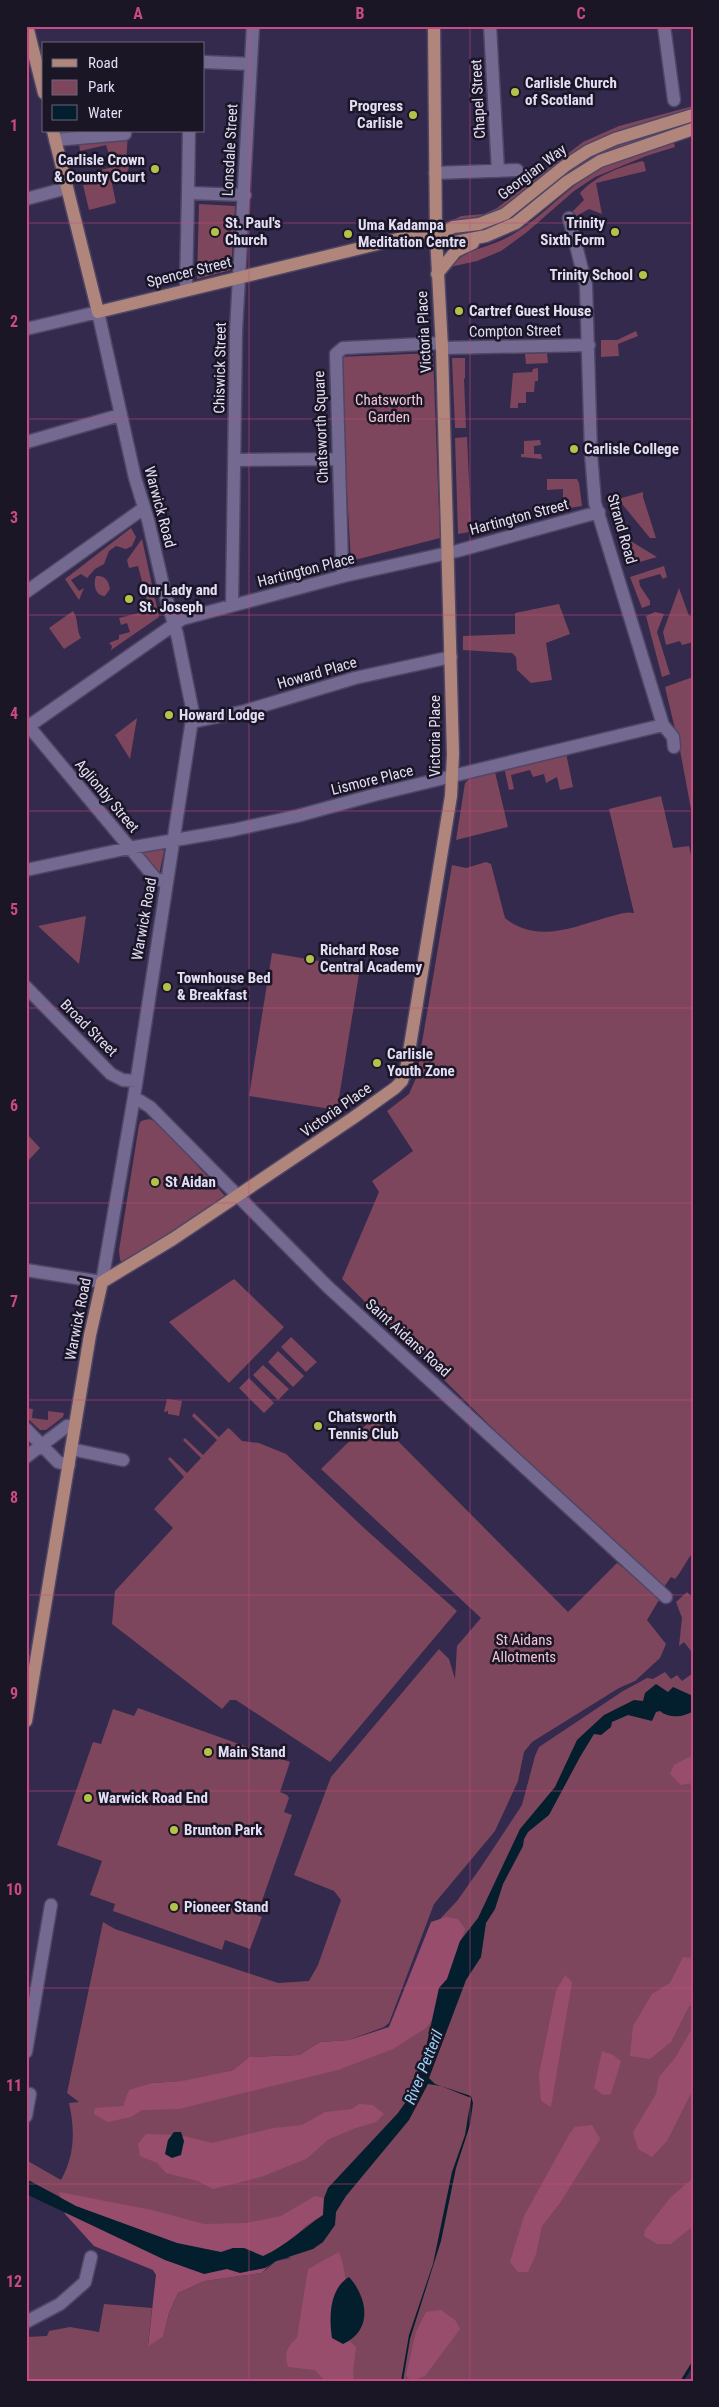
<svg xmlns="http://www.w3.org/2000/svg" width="719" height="2407" viewBox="0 0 719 2407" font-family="'Roboto Condensed',sans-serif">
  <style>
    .green { fill: #7d465c }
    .forest { fill: #994d6d }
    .water { fill: #031e2c }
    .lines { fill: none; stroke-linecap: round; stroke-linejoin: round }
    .stream { stroke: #031e2c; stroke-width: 3 }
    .minor-casing { stroke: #4f4665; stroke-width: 15 }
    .major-casing { stroke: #4f4665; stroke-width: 15 }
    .minor { stroke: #736991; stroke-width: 12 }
    .major { stroke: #b0867c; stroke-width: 12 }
    .grid { fill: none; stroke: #ca4a82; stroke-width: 1; stroke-opacity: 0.55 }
    .poi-dot { fill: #b4c24a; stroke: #1a1626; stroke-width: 2 }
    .labels { text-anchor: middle; stroke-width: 5; stroke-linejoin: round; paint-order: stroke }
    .poi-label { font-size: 15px; font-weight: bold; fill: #e3def5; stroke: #1a1626; text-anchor: start }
    .street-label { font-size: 15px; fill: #e3def5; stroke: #1a1626 }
    .park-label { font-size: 15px; fill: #f1c4d4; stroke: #1a1626 }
    .water-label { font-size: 16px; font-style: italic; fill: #96d4f9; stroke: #1a1626 }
    .neatline { fill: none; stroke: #ca4a82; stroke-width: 2 }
    .grid-label { font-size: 16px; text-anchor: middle; font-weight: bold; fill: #ca4a82 }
  </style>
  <rect width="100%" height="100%" fill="#332a4d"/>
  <path class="green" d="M693,106V111L609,137L503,210L461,223L453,220L461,216L484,214L497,208L583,142L619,126Z
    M693,123V126L610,151L521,215L495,229L452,238L450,235C468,232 486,231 503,224C535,209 556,175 588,159C621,142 657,133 693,123Z
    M66,131H128L126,166L130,165L127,172L111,179L116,203L89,210L83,185L98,181L96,171L113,167L106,145L80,151L79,144L71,146Z
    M674,143L675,147L646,156L595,177L574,191L527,232L501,251L477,261L450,267C467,247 488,249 510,236C535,222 556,200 579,182C605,162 642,151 674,143Z
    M642,161L644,162L646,171L596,183L602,214L589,209L575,217L572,212L584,200L580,193C595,176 620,167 642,161Z
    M199,204L235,206L231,270L197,279Z
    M636,331L638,336L618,344L619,356L601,357V340H617Z
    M433,353L440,538L351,561L339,357Z
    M547,353L548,363L526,364L525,354Z
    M452,358H465V378L464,379L466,428H455Z
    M538,368V381H535L534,392H526V403H518V408H510L513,373L532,372L533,369Z
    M467,437L471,524L469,532L458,534L455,438Z
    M540,440L541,445L534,446V454H541L542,459L521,457V454H524V441Z
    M547,479H577L579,483L582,506L563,509V489L547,490Z
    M643,492V497L656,538H650L618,499Z
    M131,528L136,537L132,546L126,549L116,546L109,551L104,564L95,569L87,578L81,574L71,580L79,591L84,588L79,600L65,579Z
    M619,534L657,557L629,565Z
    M142,539L159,617L111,650L112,646L109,643L119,639V635L130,632L127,623L121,625L119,618L143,612L142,606L148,604L138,566L129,568L127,560Z
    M664,566L667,577L663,579L660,574L639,580L640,586L650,601V605L642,608L630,577Z
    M96,576C105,575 109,581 110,589L105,596C95,596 93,584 96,576Z
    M679,588L689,616L693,615V642L682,645L680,641L666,645L663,632Z
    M559,604L570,634L546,643L552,680L531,683L517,670L516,657L512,653L463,650V636L515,634V613Z
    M73,611C79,620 76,629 81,638L64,649L49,628Z
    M655,612L664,614L657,632L670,674L662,677L646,616Z
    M693,677V820L680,750L665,687Z
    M137,718L130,759L115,735Z
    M566,753L573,787L560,790L557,777L546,783L544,774L533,777L530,770L511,775L514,789L509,790L504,767Z
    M495,772L508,827L456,840L465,783L471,777Z
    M661,796L673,848L689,846L693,864V1552C686,1561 682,1571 675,1579L671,1577L664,1587L534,1469L342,1279L379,1192L372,1181L413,1151L387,1111L409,1094L416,1078L452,865L466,868L486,862L491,864L505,918C536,944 574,927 608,917C617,915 625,911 634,913L609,809Z
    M160,848L164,851L159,875L142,853Z
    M86,916L79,964L38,926Z
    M272,953L360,968L337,1110L249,1096Z
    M149,1119L158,1122L226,1197L225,1200L123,1263L120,1260L119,1250L139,1125L141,1121Z
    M26,1133L40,1148L26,1163Z
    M234,1279L284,1327L229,1383L169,1322Z
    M291,1337L317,1362L306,1372L281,1347Z
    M278,1351L304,1376L293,1387L268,1362Z
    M263,1365L289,1389L278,1400L253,1375Z
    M249,1378L274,1403L264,1413L239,1388Z
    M167,1399L182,1401L179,1416L168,1414V1411L164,1412Z
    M26,1408L33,1409L32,1418L48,1420V1411L64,1413L63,1417L46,1430H40L26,1417Z
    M194,1413L219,1437L228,1428L230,1429L242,1441L259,1443L286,1454L364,1528L457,1611L330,1762L236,1700H230L222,1709L112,1624L115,1591L173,1528L154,1509L184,1477L168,1459L170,1457L187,1473L201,1458L183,1440L185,1438L203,1455L217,1440L192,1416Z
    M374,1417L568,1612L617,1563L639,1579L659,1600L647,1620L666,1644L660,1658L635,1681L619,1688L532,1742L524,1752L518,1781L495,1831L434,1904L389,2023L384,2027L349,2040L320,2042L299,2055L249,2057L233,2070L184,2081L153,2083L123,2105L389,2038L441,1918L457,1901L481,1867L522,1805L535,1756L539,1747L623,1691L647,1678L653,1679L665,1672L671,1679L677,1675L682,1681L693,1673V2366L682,2381H26V2337L47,2336L49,2331L70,2327L99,2332L104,2304L152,2308L148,2345L163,2337L169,2313L178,2293L205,2281L262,2273L276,2261L291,2258L62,2198L26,2179V2160L61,2180C75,2155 75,2130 69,2103L79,2102L67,2093L103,1922L115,1929L278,1983L309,1981L318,1965L341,1900L334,1891L294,1875L331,1777L439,1649L449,1659L455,1679L457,1646L481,1618L321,1469Z
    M687,1592L691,1596L693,1594V1649L691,1651L684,1642L679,1646L682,1618L676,1602Z
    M138,1708L290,1762L280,1792L287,1795L289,1798L284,1812L292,1815L257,1915L262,1917L250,1949L225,1940L222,1950L113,1911L115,1904L90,1895L102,1861L57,1845L93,1742L101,1744L113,1709L134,1716Z"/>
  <path class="forest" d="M693,1755V1783L681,1785L670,1774L674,1765Z
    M446,1917L458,1919L465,1929L447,1979L439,1988L433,2019L426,2028L393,2049L338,2070L179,2109L142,2110L131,2117L108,2122L94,2114L95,2108L123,2106L129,2090L153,2083L182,2081L233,2070L249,2057L299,2055L320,2042L349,2040L389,2027L431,1922Z
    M683,1957L693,1958V2005L689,2006L671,2042L650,2059L630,2056L633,2026L652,1994L670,1983Z
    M565,1975L572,1982L551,2107L541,2101L539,2074L556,1991Z
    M693,2027V2089L667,2141L652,2157L638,2149L633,2132L656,2094L659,2077L675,2058Z
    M602,2051L613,2055L621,2061L611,2094L603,2095L594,2088Z
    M359,2104L373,2105L384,2114L376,2122L356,2128L329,2139L306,2159L261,2177L213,2189L198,2181L166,2173L157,2163L140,2156L138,2144L146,2134L180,2135L212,2143L274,2128L302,2125L325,2112L352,2109Z
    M592,2125L600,2139L560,2203L542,2226L536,2254L528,2272H518L510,2262L524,2216L570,2133L575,2127Z
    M693,2178V2226L671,2244H657L644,2236L645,2230L670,2198Z
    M59,2192L152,2210L204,2224L246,2223L281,2216L315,2196L324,2198L323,2215L305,2226L262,2273L205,2281L178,2293L169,2313L163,2337L148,2346L156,2275L153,2270L94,2246L65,2214Z
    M339,2252C350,2280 345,2307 342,2335L356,2347L353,2373L354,2381H325L315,2370L288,2367C284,2353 287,2347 297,2338L308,2269Z
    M441,2310L455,2320L460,2329L425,2376L411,2381L406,2375L416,2332L426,2312Z"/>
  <path class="water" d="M656,1684L668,1692L673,1687L693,1696V1711C685,1717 669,1719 660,1711L656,1712L652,1721L628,1715L612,1722L611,1727L601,1735L594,1734L580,1757L549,1815L528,1832L524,1839L523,1846L503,1884L495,1909L486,1923L481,1957L466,1980L429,2078L435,2084L471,2096L473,2103L470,2125L456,2168L441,2241L410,2339L403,2381H401L409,2335L433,2264L452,2172L465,2135L471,2098L441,2086L428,2084L409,2120L346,2196L336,2212L335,2225L323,2242L313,2249L276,2261L265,2268L240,2273L227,2269L204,2274L165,2260L26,2194V2179L76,2206L177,2243L221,2252L233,2248H244L263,2256C286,2246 302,2229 323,2215L324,2198L328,2188L398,2113L412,2093L425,2052L439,1988L447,1979L460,1941L478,1918L520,1829L555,1787L577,1740L604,1715L634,1700L643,1701L645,1693Z
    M174,2132H181L184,2141L181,2155L172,2158L165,2154L168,2140Z
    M349,2277C368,2298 373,2331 343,2344L332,2338C329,2318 329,2289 349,2277Z"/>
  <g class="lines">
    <path class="stream" d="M682,2381L693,2363"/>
    <g class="minor-casing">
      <path id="minor" d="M490,26L498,171
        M664,26L674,100
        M204,62L251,64
        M55,140L125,134
        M435,173L517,170
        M188,193L189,131
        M26,199L67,188
        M569,218L586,285L591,454L595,503L663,725
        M186,289L188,193L245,195
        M26,329L98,312L135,478L148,520L165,594L177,634L193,713L134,1097L102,1282L26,1270
        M442,348L589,345
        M27,442L120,415
        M235,460L339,459
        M344,576L342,567L336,354L343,348L442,343
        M26,592L144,508
        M232,605L236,331L253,26
        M192,722L245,711L355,678L451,657
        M26,723L155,878L167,883
        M663,725L673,737L674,747
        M26,728L182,619L344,576L457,551L599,512
        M26,870L129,848L233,830L297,816L374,795L663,725
        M26,987L111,1074L123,1080L136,1081
        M134,1097L150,1107L328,1287L666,1597
        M26,1429L58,1462L69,1465
        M71,1449L123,1460
        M26,1457L67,1426H75
        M26,2052L51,1905
        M26,2094H30L26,2116
        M26,2322L60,2304L85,2282L91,2257"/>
    </g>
    <g class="major-casing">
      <path id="major" d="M27,26L44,93
        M53,131L98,312L406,237L436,236L455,242L486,236L516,223L568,181L600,161L693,129
        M436,236L453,227L479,224L505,214L565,166L588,151L615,139L693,115
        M437,274L456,251L473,243
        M26,1721L90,1335L102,1282L173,1239L353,1118L395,1088L402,1081L406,1070L451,796L453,754L442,348L436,236L434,26"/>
    </g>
    <use href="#minor" class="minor"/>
    <use href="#major" class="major"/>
  </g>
  <path class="grid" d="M249,26V2381M470,26V2381M26,223H693M26,419H693M26,615H693M26,811H693M26,1008H693M26,1203H693M26,1400H693M26,1595H693M26,1791H693M26,1988H693M26,2184H693"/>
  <g class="poi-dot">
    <circle cx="515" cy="92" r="5"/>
    <circle cx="413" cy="115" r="5"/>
    <circle cx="155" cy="169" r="5"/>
    <circle cx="215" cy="232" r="5"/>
    <circle cx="615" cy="232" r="5"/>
    <circle cx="348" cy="234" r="5"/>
    <circle cx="643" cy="275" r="5"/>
    <circle cx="459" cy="311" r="5"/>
    <circle cx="574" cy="449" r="5"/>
    <circle cx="129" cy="599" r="5"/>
    <circle cx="169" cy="715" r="5"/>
    <circle cx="310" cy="959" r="5"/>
    <circle cx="167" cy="987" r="5"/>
    <circle cx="377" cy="1063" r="5"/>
    <circle cx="155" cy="1182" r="5"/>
    <circle cx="318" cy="1426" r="5"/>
    <circle cx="208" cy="1752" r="5"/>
    <circle cx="88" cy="1798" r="5"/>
    <circle cx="174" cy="1830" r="5"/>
    <circle cx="174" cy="1907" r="5"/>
  </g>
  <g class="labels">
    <g class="poi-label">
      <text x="525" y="88">Carlisle Church<tspan x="525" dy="17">of Scotland</tspan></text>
      <text x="403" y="111" text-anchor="end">Progress<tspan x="403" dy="17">Carlisle</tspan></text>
      <text x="145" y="165" text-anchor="end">Carlisle Crown<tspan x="145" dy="17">&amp; County Court</tspan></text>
      <text x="225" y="228">St. Paul's<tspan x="225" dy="17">Church</tspan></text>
      <text x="605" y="228" text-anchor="end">Trinity<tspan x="605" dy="17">Sixth Form</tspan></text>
      <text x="358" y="230">Uma Kadampa<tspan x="358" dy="17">Meditation Centre</tspan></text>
      <text x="633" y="280" text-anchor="end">Trinity School</text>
      <text x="469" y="316">Cartref Guest House</text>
      <text x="584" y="454">Carlisle College</text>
      <text x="139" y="595">Our Lady and<tspan x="139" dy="17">St. Joseph</tspan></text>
      <text x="179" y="720">Howard Lodge</text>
      <text x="320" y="955">Richard Rose<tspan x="320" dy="17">Central Academy</tspan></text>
      <text x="177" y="983">Townhouse Bed<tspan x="177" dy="17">&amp; Breakfast</tspan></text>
      <text x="387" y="1059">Carlisle<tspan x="387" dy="17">Youth Zone</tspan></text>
      <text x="165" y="1187">St Aidan</text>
      <text x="328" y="1422">Chatsworth<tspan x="328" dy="17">Tennis Club</tspan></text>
      <text x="218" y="1757">Main Stand</text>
      <text x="98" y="1803">Warwick Road End</text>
      <text x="184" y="1835">Brunton Park</text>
      <text x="184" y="1912">Pioneer Stand</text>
    </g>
    <g class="street-label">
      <text transform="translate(478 99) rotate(-93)" y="5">Chapel Street</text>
      <text transform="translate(230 150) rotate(-87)" y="5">Lonsdale Street</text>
      <text transform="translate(532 172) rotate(-37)" y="5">Georgian Way</text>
      <text transform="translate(189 272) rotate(-14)" y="5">Spencer Street</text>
      <text transform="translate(515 331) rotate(-1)" y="5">Compton Street</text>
      <text transform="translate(424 332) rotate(-93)" y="5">Victoria Place</text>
      <text transform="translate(220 368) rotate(-89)" y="5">Chiswick Street</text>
      <text transform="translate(321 427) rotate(-92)" y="5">Chatsworth Square</text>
      <text transform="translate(160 507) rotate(75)" y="5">Warwick Road</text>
      <text transform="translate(519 517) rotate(-15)" y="5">Hartington Street</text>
      <text transform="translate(622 529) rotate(74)" y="5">Strand Road</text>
      <text transform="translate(306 570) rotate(-14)" y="5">Hartington Place</text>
      <text transform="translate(317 673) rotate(-16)" y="5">Howard Place</text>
      <text transform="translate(435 736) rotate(-90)" y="5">Victoria Place</text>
      <text transform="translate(372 780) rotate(-14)" y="5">Lismore Place</text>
      <text transform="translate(107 796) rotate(50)" y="5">Aglionby Street</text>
      <text transform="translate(144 919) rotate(-80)" y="5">Warwick Road</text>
      <text transform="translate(89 1028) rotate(45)" y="5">Broad Street</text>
      <text transform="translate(336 1110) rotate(-35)" y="5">Victoria Place</text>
      <text transform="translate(78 1319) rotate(-79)" y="5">Warwick Road</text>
      <text transform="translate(408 1338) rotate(42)" y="5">Saint Aidans Road</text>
    </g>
    <g class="park-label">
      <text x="389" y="405">Chatsworth<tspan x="389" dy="17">Garden</tspan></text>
      <text x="524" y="1645">St Aidans<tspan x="524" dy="17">Allotments</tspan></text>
    </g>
    <g class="water-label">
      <text transform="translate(423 2067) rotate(-68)" y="6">River Petteril</text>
    </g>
  </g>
  <rect width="719" height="2407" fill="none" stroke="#1a1626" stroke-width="55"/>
  <rect x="42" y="42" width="162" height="90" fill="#1a1626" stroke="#6a6679"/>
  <rect x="52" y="59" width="25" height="8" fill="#b0867c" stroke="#6a6679"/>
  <text x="88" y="68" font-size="15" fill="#e3def5">Road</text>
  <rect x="52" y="80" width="25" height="15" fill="#7d465c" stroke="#6a6679"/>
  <text x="88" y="92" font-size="15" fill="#e3def5">Park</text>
  <rect x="52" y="105" width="25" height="15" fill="#031e2c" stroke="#6a6679"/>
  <text x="88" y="118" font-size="15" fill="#e3def5">Water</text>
  <rect x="28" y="28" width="664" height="2352" class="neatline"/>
  <g class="grid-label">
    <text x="138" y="19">A</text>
    <text x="360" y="19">B</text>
    <text x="581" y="19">C</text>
    <text x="14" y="131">1</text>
    <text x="14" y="327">2</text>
    <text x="14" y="523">3</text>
    <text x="14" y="719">4</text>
    <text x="14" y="915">5</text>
    <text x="14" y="1111">6</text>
    <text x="14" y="1307">7</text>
    <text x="14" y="1503">8</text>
    <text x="14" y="1699">9</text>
    <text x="14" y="1895">10</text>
    <text x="14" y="2091">11</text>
    <text x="14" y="2287">12</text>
  </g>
</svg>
